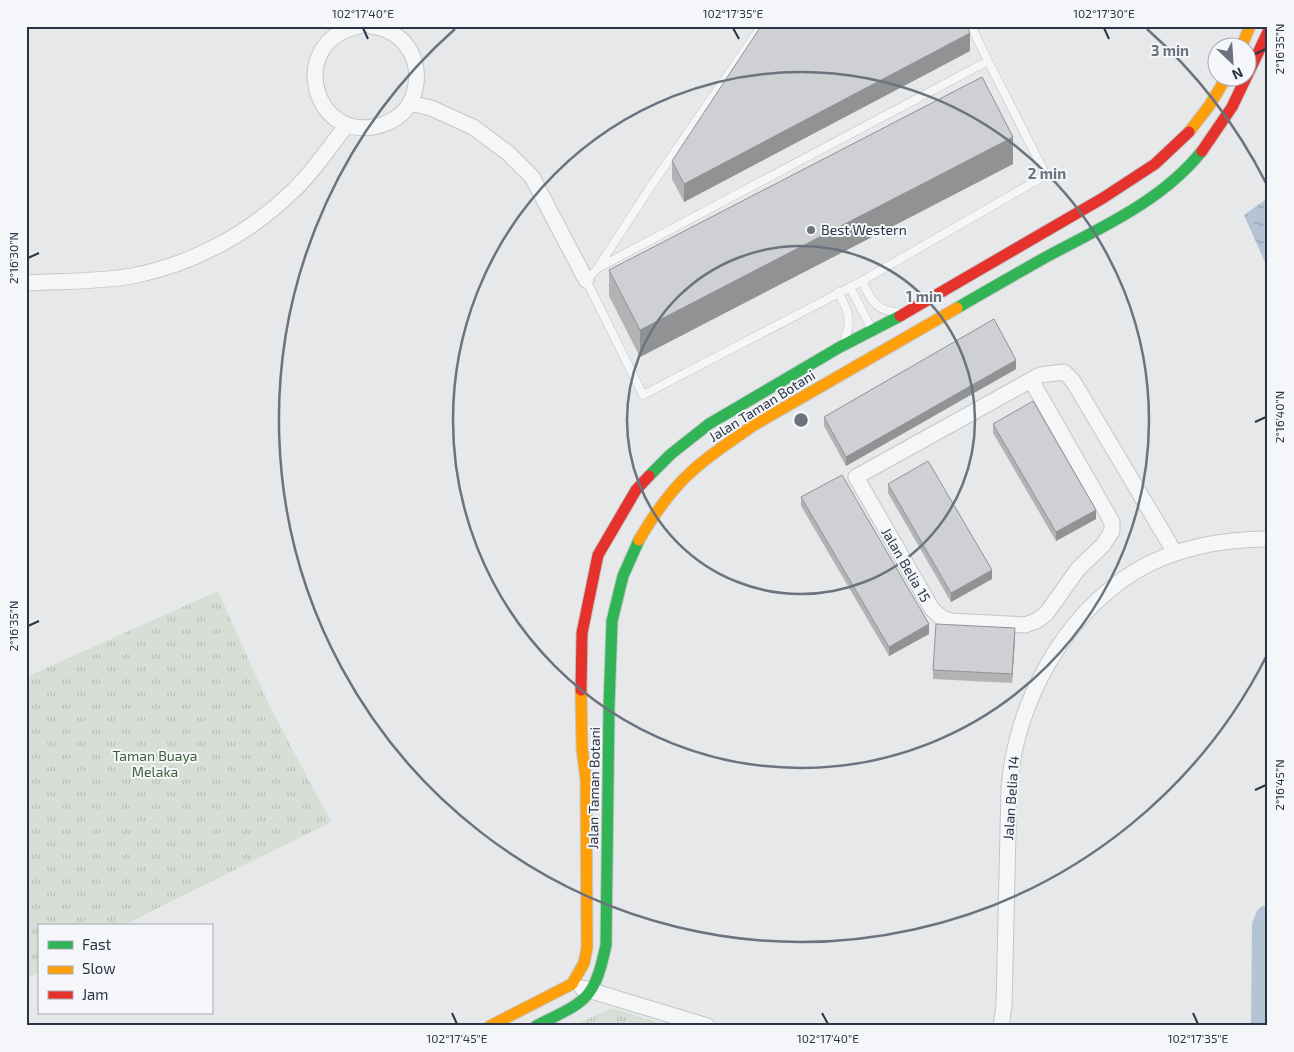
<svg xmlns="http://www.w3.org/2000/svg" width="1294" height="1052" viewBox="0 0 1294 1052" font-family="'Exo 2',sans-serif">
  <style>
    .park { fill: url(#park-tufts) }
    .water { fill: url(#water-ripples) }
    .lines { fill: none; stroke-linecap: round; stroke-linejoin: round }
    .river { stroke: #b4c4d5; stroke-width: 26 }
    .lane-casing { stroke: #c4c6c8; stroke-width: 9 }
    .street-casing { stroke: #c4c6c8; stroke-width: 17 }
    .fast-casing { stroke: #c4c6c8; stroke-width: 13 }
    .slow-casing { stroke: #c4c6c8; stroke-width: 13 }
    .jam-casing { stroke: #c4c6c8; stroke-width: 13 }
    .lane { stroke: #f5f6f7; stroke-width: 8 }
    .street { stroke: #f5f6f7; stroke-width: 15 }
    .fast { stroke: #30b455; stroke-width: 11 }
    .slow { stroke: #ff9f0a; stroke-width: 11 }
    .jam { stroke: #e5322d; stroke-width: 11 }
    .wall { fill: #b1b3b5 }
    .shaded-wall { fill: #909294 }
    .building { fill: #ced0d3; stroke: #909294 }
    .ticks { fill: none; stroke: #2b3445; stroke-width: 2 }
    .ring { fill: none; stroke: #6c737f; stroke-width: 2.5 }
    .poi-dot { fill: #6c737f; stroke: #f4f6f9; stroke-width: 2 }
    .labels { text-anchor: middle; stroke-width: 4; stroke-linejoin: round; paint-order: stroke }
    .poi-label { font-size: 14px; fill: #2b3445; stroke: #f4f6f9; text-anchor: start }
    .street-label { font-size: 14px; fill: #2b3445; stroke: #f4f6f9 }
    .park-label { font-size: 14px; fill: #3f6138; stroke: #f4f6f9 }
    .centre { fill: #6c737f; stroke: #f4f6f9; stroke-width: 2.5 }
    .ring-label { font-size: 15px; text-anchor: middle; font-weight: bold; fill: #6c737f; stroke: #f4f6f9; stroke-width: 4; stroke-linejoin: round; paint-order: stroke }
    .neatline { fill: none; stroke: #2b3445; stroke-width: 2 }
    .ticks-label { font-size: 12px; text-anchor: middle; fill: #2b3445 }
  </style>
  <defs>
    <pattern id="park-tufts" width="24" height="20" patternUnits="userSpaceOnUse" patternTransform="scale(1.25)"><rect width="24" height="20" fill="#d6ded6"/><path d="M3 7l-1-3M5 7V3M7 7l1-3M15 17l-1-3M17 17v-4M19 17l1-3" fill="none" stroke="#b8bfb9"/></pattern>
    <pattern id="water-ripples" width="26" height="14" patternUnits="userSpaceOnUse" patternTransform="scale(1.25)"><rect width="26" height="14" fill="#b4c4d5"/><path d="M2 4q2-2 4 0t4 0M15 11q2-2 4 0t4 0" fill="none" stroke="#93a0af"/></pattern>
  </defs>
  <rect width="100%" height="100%" fill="#e6e8ea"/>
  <path class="park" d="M218,591L269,705L331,822L122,926H39V972L30,977L26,982V677Z
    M611,1008L668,1026H573Z"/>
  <path class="water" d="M1268,198V269L1244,215Z"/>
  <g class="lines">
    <path class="river" d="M1264,1026L1265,926L1268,918"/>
    <g class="lane-casing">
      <path id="lane" d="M971,26L988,61
        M988,61L1046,175L862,281L643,395L586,280L598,268Z
        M599,266L651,186L758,31L764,26
        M862,281C870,298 875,311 896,312
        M850,287L871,328
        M838,292C847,308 853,322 845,338"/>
    </g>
    <g class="street-casing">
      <path id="street" d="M360,26C284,40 313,149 384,124C396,120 407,111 412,99C425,66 409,31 371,26
        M410,103L431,108L473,127L508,153L532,177L586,280
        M26,283C61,281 98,282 132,276C194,264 250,233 294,190C314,171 330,146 347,125
        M1031,380L1112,522V531L1103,545L1078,569L1046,614L1036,621L1025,625L951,621L942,618L932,609L856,477L1031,380L1040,375L1064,372L1073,381L1175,553
        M582,988L707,1026
        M1001,1026L1004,1005L1009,788C1016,704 1062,616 1136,571C1174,548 1223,539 1268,539"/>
    </g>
    <g class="fast-casing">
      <path id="fast" d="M957,308C986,291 1016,274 1046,257C1102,227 1162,201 1202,151
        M649,476L671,454L709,424L840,347L900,316
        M536,1026C585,1001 594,1002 606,945L609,707L612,621L623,576L639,540"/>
    </g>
    <g class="slow-casing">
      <path id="slow" d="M1241,48L1250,26
        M1189,132L1209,106L1226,78
        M639,540C653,516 670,491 691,472C710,454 733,440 754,425L957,308
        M490,1026L572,984L584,963L587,948L586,780L582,748L581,690"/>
    </g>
    <g class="jam-casing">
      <path id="jam" d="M1202,151L1232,107L1268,32
        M900,316L1103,198L1155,164L1189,132
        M581,690L582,633L598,555L636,490L649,476"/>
    </g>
    <use href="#lane" class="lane"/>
    <use href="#street" class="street"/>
    <use href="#fast" class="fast"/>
    <use href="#slow" class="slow"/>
    <use href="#jam" class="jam"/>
  </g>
  <path class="wall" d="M970,51L684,202L672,179V161Z
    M1013,164L640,357L609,296V270Z
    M1016,369L846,466L824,426V417Z
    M993,424L1096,519L1056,541L993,433Z
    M888,484L992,579L951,602L888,493Z
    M801,497L929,634L889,656L801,506Z
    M1015,637L1012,683L933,679V670Z"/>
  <path class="shaded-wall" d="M970,33V51L684,202V184Z
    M1013,137V164L640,357V330Z
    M1016,360V369L846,466V457Z
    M1096,510V519L1056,541V532Z
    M992,570V579L951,602V593Z
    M929,624V634L889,656V647Z
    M1015,628V637L1012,683V674Z"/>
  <path class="building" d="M761,26H967L970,33L684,184L672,161Z
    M982,77L1013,137L640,330L609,270Z
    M994,319L1016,360L846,457L824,417Z
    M1033,401L1096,510L1056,532L993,424Z
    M928,461L992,570L951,593L888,484Z
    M842,475L929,624L889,647L801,497Z
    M936,624L1015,628L1012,674L933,670Z"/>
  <path class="ticks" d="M363,28L368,39M733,28L739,39M1104,28L1109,39M1255,54L1266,49M28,258L39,253M1255,422L1266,417M28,626L39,621M1255,790L1266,785M452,1013L457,1024M822,1013L828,1024M1193,1013L1198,1024"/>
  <g class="ring">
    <circle cx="801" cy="420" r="174"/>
    <circle cx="801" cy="420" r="348"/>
    <path d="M1266 657A522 522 0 1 1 455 29M1147 29A522 522 0 0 1 1266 183"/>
  </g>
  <circle class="poi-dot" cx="811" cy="230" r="5"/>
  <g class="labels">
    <g class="poi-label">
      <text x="821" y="235">Best Western</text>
    </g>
    <g class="street-label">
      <text transform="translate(762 406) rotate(-32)" y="5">Jalan Taman Botani</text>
      <text transform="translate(906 565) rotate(60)" y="5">Jalan Belia 15</text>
      <text transform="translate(594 788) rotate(-89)" y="5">Jalan Taman Botani</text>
      <text transform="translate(1011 798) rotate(-86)" y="5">Jalan Belia 14</text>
    </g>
    <g class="park-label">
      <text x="155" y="761">Taman Buaya<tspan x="155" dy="16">Melaka</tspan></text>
    </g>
  </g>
  <circle cx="801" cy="420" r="8" class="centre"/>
  <g class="ring-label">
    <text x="1170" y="56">3 min</text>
    <text x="1047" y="179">2 min</text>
    <text x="924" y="302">1 min</text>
  </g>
  <rect width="1294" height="1052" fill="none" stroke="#f4f6f9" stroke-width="55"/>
  <rect x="38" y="924" width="175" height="90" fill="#f4f6f9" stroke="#a4a8b1"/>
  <rect x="48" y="941" width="25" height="8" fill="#30b455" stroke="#a4a8b1"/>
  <text x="82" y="950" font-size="15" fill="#2b3445">Fast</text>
  <rect x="48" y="966" width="25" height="8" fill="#ff9f0a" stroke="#a4a8b1"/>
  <text x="82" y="974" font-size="15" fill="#2b3445">Slow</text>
  <rect x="48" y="991" width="25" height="8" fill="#e5322d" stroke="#a4a8b1"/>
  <text x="82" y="1000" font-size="15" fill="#2b3445">Jam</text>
  <g transform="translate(1232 62) rotate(155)"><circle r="24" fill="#f4f6f9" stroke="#a4a8b1"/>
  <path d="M0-4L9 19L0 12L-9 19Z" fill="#6c737f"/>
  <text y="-8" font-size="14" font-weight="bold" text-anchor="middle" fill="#2b3445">N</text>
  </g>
  <rect x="28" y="28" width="1238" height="996" class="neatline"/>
  <g class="ticks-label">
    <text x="363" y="18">102°17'40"E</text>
    <text x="733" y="18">102°17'35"E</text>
    <text x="1104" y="18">102°17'30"E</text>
    <text transform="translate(1280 49) rotate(-90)" y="4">2°16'35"N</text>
    <text transform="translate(14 258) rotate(-90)" y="4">2°16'30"N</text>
    <text transform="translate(1280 417) rotate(-90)" y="4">2°16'40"N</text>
    <text transform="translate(14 626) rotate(-90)" y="4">2°16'35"N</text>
    <text transform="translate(1280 785) rotate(-90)" y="4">2°16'45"N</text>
    <text x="457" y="1043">102°17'45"E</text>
    <text x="828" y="1043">102°17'40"E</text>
    <text x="1198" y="1043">102°17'35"E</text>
  </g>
</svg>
